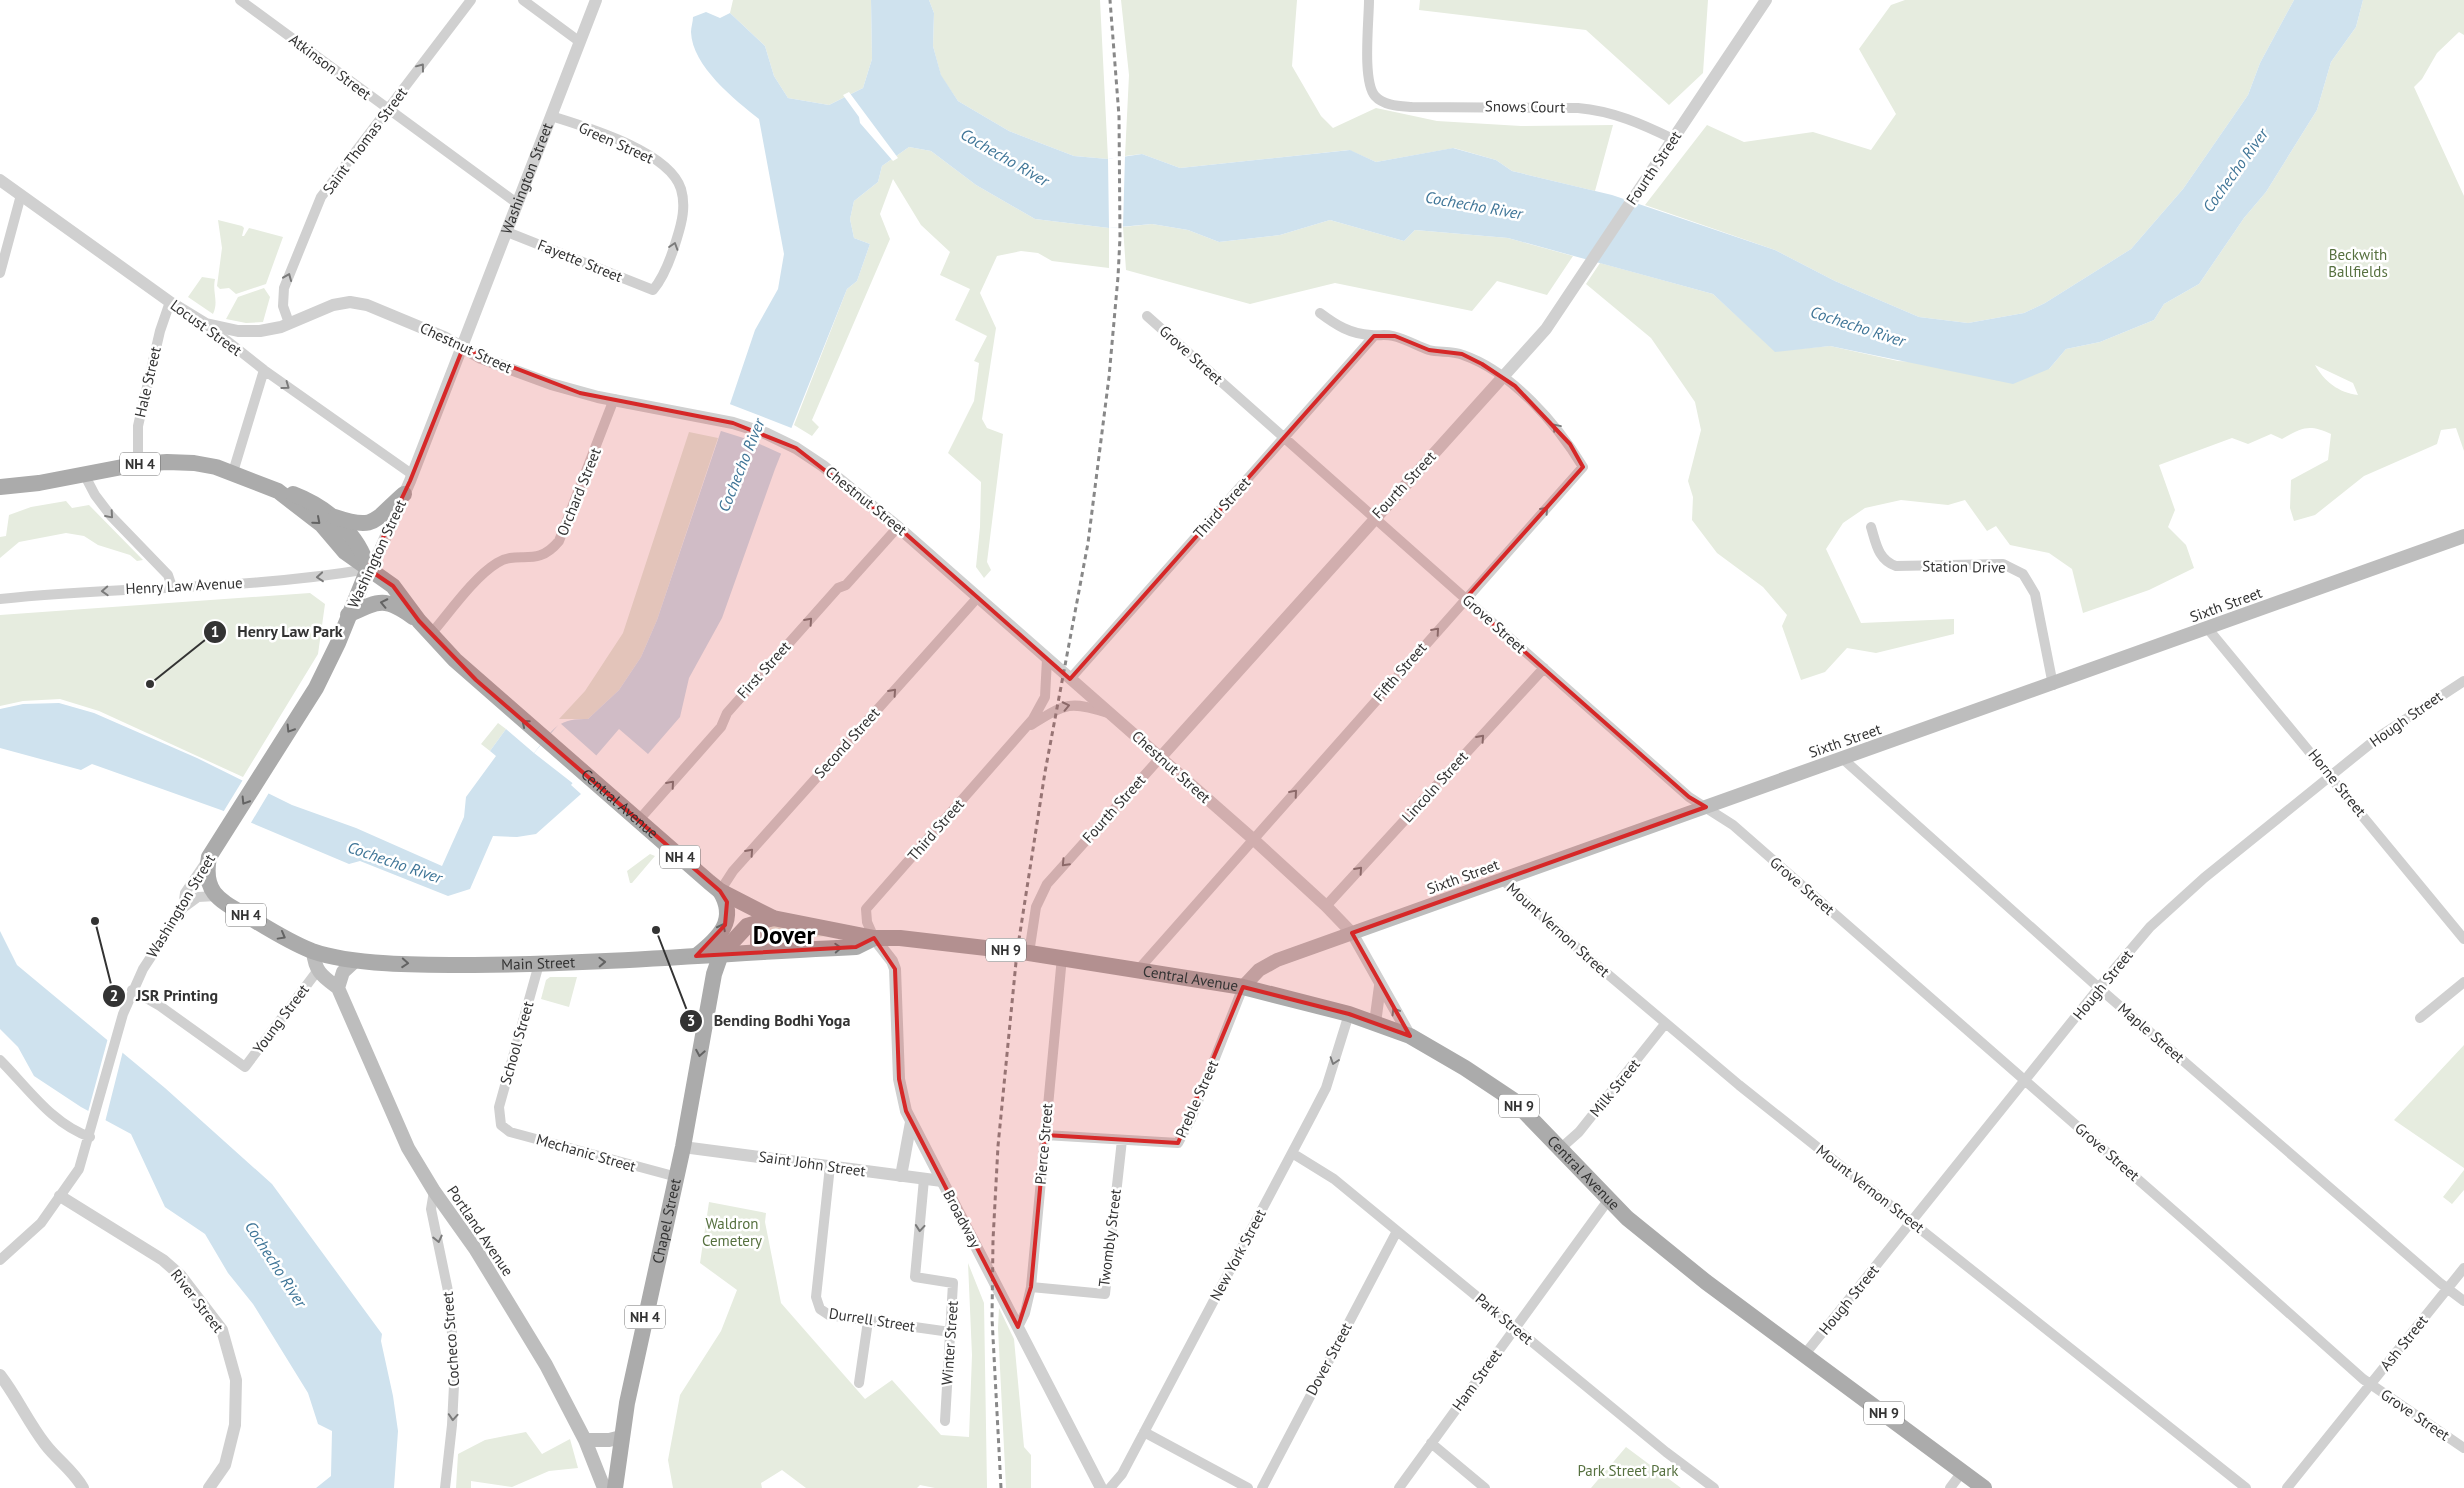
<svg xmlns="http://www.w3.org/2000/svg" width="2464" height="1488" viewBox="0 0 2464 1488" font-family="'PT Sans',sans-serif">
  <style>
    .green { fill: #e6ecdf; fill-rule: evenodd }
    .water { fill: #cfe2ee }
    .pier { fill: #fff }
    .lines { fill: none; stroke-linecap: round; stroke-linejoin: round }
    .minor { stroke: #d0d0d0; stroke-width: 10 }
    .tertiary { stroke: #d0d0d0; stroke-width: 12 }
    .secondary { stroke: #bdbdbd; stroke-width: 14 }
    .primary { stroke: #ababab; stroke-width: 16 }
    .rail { stroke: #888; stroke-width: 3; stroke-dasharray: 5 4; stroke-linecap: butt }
    .oneway { stroke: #7a7a7a }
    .oneway2 { stroke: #636363 }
    .marked { fill: #d62828; fill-opacity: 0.2; stroke: #d62828; stroke-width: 4; stroke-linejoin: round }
    .labels { text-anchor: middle; stroke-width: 5; stroke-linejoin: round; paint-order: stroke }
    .shield { fill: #fff; stroke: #707070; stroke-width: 1 }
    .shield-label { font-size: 14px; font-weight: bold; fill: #333 }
    .street-label { font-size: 15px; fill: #333; stroke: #fff }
    .park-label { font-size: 15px; fill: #56703f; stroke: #fff }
    .water-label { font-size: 16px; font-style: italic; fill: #3f7597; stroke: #fff }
    .town-label { font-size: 25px; font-weight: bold; fill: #000; stroke: #fff }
    .leader { fill: none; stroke: #333; stroke-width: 2 }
    .callout-dot { fill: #333; stroke: #fff; stroke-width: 2 }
    .mark-label { font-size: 15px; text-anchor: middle; font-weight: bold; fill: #fff }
    .callout-label { font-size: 16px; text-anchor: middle; font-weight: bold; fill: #333; stroke: #fff; stroke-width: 5; stroke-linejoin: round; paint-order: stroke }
  </style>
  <rect width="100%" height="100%" fill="#fff"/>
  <path class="green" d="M733,0H871L872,59L863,88L829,105L788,98L774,76L765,46L730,13Z
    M929,0H1100L1108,159L1074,156L1009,131L958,101L941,76L933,46L934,13Z
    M1121,0H1297L1292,66L1321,116L1333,128L1376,108L1437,121L1521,126L1613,125L1595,191L1512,171L1496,160L1454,148L1376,162L1349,150L1180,168L1142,154L1125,156L1129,75Z
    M1420,0H1708L1703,73L1669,105L1586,30L1419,10Z
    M1905,0H2294L2260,63L2248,95L2183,189L2131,249L2045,303L2024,313L1968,323L1919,317L1835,281L1775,250L1645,205L1707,125L1744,142L1813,132L1871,150L1896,114L1859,49L1891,5Z
    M2363,0H2464V35L2459,32L2437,53L2422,79L2414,87L2464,196V451L2456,428L2441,430L2437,444L2364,476L2315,515L2294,521L2290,508L2291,480L2328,460L2331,434C2309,424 2303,427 2282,439L2271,434L2248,444L2232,438L2159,465L2175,510L2168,527L2186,545L2194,568L2149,590L2083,613L2072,569L2049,553L2010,545L1996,526L1987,531L1965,500L1948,505L1901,500L1865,508L1843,523L1826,549L1861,623L1954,619V634L1876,653L1847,648L1825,672L1801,680L1782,626L1787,615L1763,587L1717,553L1692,520L1693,497L1688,481L1701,430L1695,402L1651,338L1586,284L1600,263L1713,294L1775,351L1830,346L1898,361L2049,369L2066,349L2100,342L2154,320L2164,304L2199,284L2244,218L2266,192L2317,110L2331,62L2356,27ZM2315,365L2353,383L2358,395C2339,393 2324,381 2315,365Z
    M909,147L931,151L976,185L1035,219L1109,228V268L1052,261L1038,253L1021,251L997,256L980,293L996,328L982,419L987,428L1003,434L987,562L991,570L984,578L976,567L980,527L981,482L948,453L974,401L979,363L974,361L987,336L955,320L970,289L940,275L950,252L921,225L893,179L880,214L890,239L812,420L819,427L812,436L794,425L847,289L857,281L870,244L854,238L850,219L854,201L878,182L882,166Z
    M218,220L242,226L244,228L242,236H244L249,228L283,237L266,284L236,294L229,288L220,289L217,286L222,248Z
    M1330,220L1404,241L1415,230L1508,238L1573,256L1547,295L1497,281L1472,311L1335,283L1250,304L1126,270L1123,227L1152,224L1188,230L1219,242L1280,235Z
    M202,277L215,279C212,292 219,301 213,314L188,297Z
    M264,288L270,297L263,322L246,323L226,319L238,297Z
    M689,432L718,438L657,620L641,657L619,690L588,719H559L585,691L623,633Z
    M66,501L72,508L89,505L143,560L137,561L130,555L98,545L84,536L66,533L19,542L0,558V537L6,536L9,515L31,507Z
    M310,593L325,604L318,654L243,777L99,711L60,699L23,701L0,706V615Z
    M498,723L506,729L490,751L481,744Z
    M650,854L655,856L632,883H630L627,871Z
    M774,925L828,936L794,938L785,943L768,945L766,943L765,932Z
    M550,977H577L569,1007L541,999L546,980Z
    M2464,1045V1168L2394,1120Z
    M2464,1170V1190L2452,1204L2443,1197Z
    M709,1202L766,1213L765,1222L781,1303L865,1399L892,1380L941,1435L969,1437L972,1355L968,1263L984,1303L987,1488H935L920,1485L917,1488H806L782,1470L761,1483L762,1488H673L668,1460L680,1395L721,1331L737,1290L700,1263Z
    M999,1308L1014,1339L1024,1447L1031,1455V1488H1006L998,1328Z
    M526,1432L542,1454L570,1439L578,1468L549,1471L512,1487L471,1481V1488H456L458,1454L485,1440Z
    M1626,1447L1681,1488H1591Z"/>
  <path class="water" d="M871,0H929L934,13L933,46L941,75L958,101L1009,131L1074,156L1108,159L1142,154L1180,168L1350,150L1376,162L1453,148L1496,160L1512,171L1612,195L1775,250L1835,281L1919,317L1968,323L2024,313L2045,303L2131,249L2183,189L2248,95L2260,63L2294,0H2363L2356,27L2331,62L2317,110L2266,192L2244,218L2199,284L2164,304L2154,320L2100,342L2066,349L2049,369L2013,384L1830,346L1775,352L1713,294L1508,238L1415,230L1404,241L1330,220L1280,235L1219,242L1188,230L1152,224L1109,228L1035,219L976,185L931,151L909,147L882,166L878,182L854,201L850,219L854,238L870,244L857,281L847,289L775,469L722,618L689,678L680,717L648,754L619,729L571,785L581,794L536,834L517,837L493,836L470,889L448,896L360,861L349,864L221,810L92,764L81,770L0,748V709L23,704L59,703L94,713L197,758L292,805L356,828L442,866L464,817L466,797L496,756L490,751L506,729L534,753C553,730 556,718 588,719L619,690L641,657L657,620L755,330L778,289L784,254L759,119C735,100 692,66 691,32C691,27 693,22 693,17L706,12L720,18L730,13L765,46L774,76L788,98L829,105L863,88L872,59Z
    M0,931L17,965L165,1088L272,1184L382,1334L381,1341L393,1396L398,1431L394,1488H316L331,1476L332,1431L318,1424L308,1393L253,1304L228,1273L205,1234L165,1207L131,1134L81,1107L34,1076L18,1047L0,1029Z"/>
  <path class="pier" d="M849,92L898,158L893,161L860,123L859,117L843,95Z
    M1125,156L1123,227L1109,228L1108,159Z
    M727,403L794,429L784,455L753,441L718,430Z
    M560,723L598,757L575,785L534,753Z
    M244,778L270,791L249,826L222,814Z
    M108,1038L123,1051L105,1122L88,1112Z"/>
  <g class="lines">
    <path class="minor" d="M240,0L518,204
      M523,0L580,42
      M1369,0C1369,21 1362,81 1375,96C1384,106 1400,106 1412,107L1578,108C1613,111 1642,124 1673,139
      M507,232L653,290C665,276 672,255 677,238C682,222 686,206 681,189C669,151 586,127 551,116
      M0,273L21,195
      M1147,316L1689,797L1733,825L2198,1232L2363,1379L2464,1448
      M289,323L283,306L284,288L321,197L471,0
      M207,325L264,370L413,475
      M138,464V426L160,331L170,302
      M233,472L264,370
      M84,474L95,495L111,516L168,575L172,587
      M1871,527C1876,543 1878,560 1896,566L2003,564L2023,574L2035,594L2053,685
      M0,599C122,586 247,590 368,569
      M2208,629L2464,939
      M431,634C449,613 474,577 497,563C519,549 536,569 559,541L614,399
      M1070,679L1374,336
      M1031,725C1065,704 1069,700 1108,713
      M1843,759L2099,988L2440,1283L2464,1301
      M638,821L721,727L727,713L838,588L846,585L898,527
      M1503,880L1585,955L1739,1085L2246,1488
      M720,891L733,871L978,597
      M1326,906L1544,668
      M183,908L198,897L216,896
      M874,938L867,922L866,909L1033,719L1045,697L1047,659
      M1029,953L1036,907L1047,884L1160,758
      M539,964L499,1107L501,1125L510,1132L677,1177
      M1138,970L1583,467C1557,424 1512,372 1463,355C1451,350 1440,353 1429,350C1417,346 1406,339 1393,336C1385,334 1379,336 1371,335C1350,334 1336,325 1320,313
      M132,990L160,1006L245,1067L318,970
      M2420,1018L2464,982
      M0,1060C28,1088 52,1124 90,1137
      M1045,1135L1178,1143L1191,1119L1243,987
      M1561,1148L1579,1132L1665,1024
      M1292,1153L1334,1179L1666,1452L1714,1488
      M830,1166L816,1297L820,1309L829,1315L950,1332
      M924,1179L915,1277L953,1283L945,1421
      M434,1191L431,1209L448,1291L455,1365L452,1425L445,1488
      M0,1260L41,1223L79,1169L123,1014L143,969L183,908L185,893L206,862
      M1031,1287L1105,1294L1122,1140
      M1018,1327L1025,1313L1031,1287L1062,957
      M1805,1354L2106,979L2150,927L2204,878L2380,736L2464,681
      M859,1383L868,1321
      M1144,1432L1248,1488
      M1431,1443L1485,1488
      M1110,1488L1122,1474L1312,1115L1326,1088L1349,1014
      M1262,1488L1397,1231
      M1399,1488L1609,1199
      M1950,1488L1962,1472
      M2287,1488L2464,1268"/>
    <g class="tertiary">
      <path d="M0,180L170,302L206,324L238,331H260L281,327L333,305L350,302L367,305L444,337L481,358L551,384L598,397L733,423L765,433L796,448L823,466L898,527L1253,839L1326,906L1352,933L1410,1036"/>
      <path id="s1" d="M368,569L379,552L410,481L596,0"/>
      <path d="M1160,758L1546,329L1766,0"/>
      <path d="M874,938L892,961L895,969L899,1079L906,1111L1101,1488"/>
      <path d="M1375,1023L1380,986"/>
      <path d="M683,1147L942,1181"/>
      <path d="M901,1176L911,1122"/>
      <path d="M60,1196L163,1260L180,1275L222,1330L236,1380L235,1425L225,1465L209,1488"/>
      <path d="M0,1375C17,1397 28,1422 45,1444C57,1460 73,1470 83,1488"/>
    </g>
    <path class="secondary" d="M313,951C315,972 322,976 338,988L408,1148L434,1191L476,1250L546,1365L585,1440L604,1488
      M1243,987L1259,970L1277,960L2464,536
      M338,988L343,972L356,960
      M585,1440H609L621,1437"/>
    <g class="primary">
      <path id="s2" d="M0,487L39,483L138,464L167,462L194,463L216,467L278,491L322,525L345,552L393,586L419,621L455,660L709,882L720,891L773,918L874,938H900L1029,953L1243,987L1349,1014L1410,1036L1465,1068L1513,1100L1627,1218L1706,1282L1984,1488"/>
      <path d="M293,494C327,507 359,534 368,569"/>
      <path d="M335,517C376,531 374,520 404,494"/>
      <path id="s3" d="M368,569L338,643L316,688L209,857C202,894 221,901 249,917C269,929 289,942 312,951C354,966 428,965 474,965C601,964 728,953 856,947L874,938"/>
      <path d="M348,615C378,601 384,596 413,617"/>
      <path d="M758,922V944L763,952"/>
      <path d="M696,956C719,938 738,920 720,891"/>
      <path id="s4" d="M615,1488L627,1403L683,1147L714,974L721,954L747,926L773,918"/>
    </g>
    <path class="rail" d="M1001,1488L992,1318L993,1240L998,1146L1017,952L1045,772L1088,543L1109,377L1118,277L1120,237L1119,116L1110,0"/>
  </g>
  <defs><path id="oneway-chevron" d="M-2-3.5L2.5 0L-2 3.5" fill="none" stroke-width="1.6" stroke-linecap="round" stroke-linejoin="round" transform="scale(1.25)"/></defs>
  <g class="oneway">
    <use href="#oneway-chevron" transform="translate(421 67) rotate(-53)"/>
    <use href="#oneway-chevron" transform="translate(674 246) rotate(-72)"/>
    <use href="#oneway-chevron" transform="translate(288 277) rotate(-68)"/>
    <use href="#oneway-chevron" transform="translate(286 386) rotate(36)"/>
    <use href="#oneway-chevron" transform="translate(1556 427) rotate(-130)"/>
    <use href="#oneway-chevron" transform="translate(1545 510) rotate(-48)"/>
    <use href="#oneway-chevron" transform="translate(110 515) rotate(49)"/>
    <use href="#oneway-chevron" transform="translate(320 577) rotate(175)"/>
    <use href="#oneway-chevron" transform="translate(105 591) rotate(177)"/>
    <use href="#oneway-chevron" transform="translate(809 621) rotate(-48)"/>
    <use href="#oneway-chevron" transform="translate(1436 631) rotate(-49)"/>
    <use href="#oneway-chevron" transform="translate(893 692) rotate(-48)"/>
    <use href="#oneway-chevron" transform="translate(1066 706) rotate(-12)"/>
    <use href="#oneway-chevron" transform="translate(1481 738) rotate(-48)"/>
    <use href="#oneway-chevron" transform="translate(671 784) rotate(-49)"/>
    <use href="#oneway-chevron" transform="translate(1294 793) rotate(-49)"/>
    <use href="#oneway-chevron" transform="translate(750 852) rotate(-48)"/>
    <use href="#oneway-chevron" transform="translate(1065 863) rotate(133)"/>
    <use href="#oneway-chevron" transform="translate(1359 870) rotate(-48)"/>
    <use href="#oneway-chevron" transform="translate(1395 1011) rotate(-121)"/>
    <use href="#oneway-chevron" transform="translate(1334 1061) rotate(108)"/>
    <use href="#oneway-chevron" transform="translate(920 1228) rotate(95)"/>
    <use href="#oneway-chevron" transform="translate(438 1239) rotate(77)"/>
    <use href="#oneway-chevron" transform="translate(453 1417) rotate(94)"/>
  </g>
  <g class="oneway2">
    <use href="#oneway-chevron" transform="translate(317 521) rotate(41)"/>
    <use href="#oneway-chevron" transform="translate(384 603) rotate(-168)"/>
    <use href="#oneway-chevron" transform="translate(525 723) rotate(-140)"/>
    <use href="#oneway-chevron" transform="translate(290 729) rotate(122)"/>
    <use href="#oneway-chevron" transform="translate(245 801) rotate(122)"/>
    <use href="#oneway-chevron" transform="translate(722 927) rotate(-63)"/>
    <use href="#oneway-chevron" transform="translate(282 936) rotate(29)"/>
    <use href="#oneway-chevron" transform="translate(838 948) rotate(-3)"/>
    <use href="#oneway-chevron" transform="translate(602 962) rotate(-2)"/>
    <use href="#oneway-chevron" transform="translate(405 963) rotate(4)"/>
    <use href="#oneway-chevron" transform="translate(700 1053) rotate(100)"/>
  </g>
  <path class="marked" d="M1374,336H1395L1429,350L1462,354L1482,364L1515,386L1570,444L1583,467L1465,599L1689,797L1706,807L1352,933L1410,1036L1349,1014L1243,987L1178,1143L1045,1135L1031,1287L1018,1327L906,1111L899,1079L895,969L874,938L856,947L696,956L725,925L727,902L720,891L476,680L419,621L393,586L368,569L410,481L463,348L580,393L733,423L796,448L898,527L1070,679Z"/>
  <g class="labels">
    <g class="shield">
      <rect x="120" y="452.5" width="40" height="23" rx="4"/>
      <rect x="660" y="845.5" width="40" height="23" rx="4"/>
      <rect x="226" y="903.5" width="40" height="23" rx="4"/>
      <rect x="986" y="938.5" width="40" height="23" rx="4"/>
      <rect x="1499" y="1094.5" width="40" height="23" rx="4"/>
      <rect x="625" y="1305.5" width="40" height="23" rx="4"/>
      <rect x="1864" y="1401.5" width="40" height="23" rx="4"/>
    </g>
    <g class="shield-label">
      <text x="140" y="469">NH 4</text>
      <text x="680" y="862">NH 4</text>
      <text x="246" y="920">NH 4</text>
      <text x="1006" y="955">NH 9</text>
      <text x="1519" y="1111">NH 9</text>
      <text x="645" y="1322">NH 4</text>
      <text x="1884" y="1418">NH 9</text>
    </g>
    <g class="street-label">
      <text transform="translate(330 67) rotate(37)" y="5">Atkinson Street</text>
      <text transform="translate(1525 107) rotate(1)" y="5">Snows Court</text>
      <text transform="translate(365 141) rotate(-53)" y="5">Saint Thomas Street</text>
      <text transform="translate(616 143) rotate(24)" y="5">Green Street</text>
      <text transform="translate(1654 168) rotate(-56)" y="5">Fourth Street</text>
      <text dy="5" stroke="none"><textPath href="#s1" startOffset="422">Washington Street</textPath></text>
      <text transform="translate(580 261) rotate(22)" y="5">Fayette Street</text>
      <text transform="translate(206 328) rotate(36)" y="5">Locust Street</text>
      <text transform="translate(466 348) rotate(25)" y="5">Chestnut Street</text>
      <text transform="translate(1191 355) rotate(42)" y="5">Grove Street</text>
      <text transform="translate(148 382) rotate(-77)" y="5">Hale Street</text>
      <text transform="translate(1404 485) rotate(-47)" y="5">Fourth Street</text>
      <text transform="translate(579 492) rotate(-68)" y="5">Orchard Street</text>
      <text transform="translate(866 501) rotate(39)" y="5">Chestnut Street</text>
      <text transform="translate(1222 508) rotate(-48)" y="5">Third Street</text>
      <text transform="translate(377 554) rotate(-65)" y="5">Washington Street</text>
      <text transform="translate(1964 567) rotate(1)" y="5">Station Drive</text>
      <text transform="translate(184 586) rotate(-3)" y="5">Henry Law Avenue</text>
      <text transform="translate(2226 605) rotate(-20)" y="5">Sixth Street</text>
      <text transform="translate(1494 624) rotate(42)" y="5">Grove Street</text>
      <text transform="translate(764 670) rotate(-48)" y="5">First Street</text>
      <text transform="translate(1400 672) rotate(-49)" y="5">Fifth Street</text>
      <text transform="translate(2406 719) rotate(-35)" y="5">Hough Street</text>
      <text transform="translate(1845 741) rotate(-19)" y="5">Sixth Street</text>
      <text transform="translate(847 743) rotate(-48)" y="5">Second Street</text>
      <text transform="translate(1171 767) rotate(42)" y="5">Chestnut Street</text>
      <text transform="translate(2337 783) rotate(51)" y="5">Horne Street</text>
      <text transform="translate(1435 787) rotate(-48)" y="5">Lincoln Street</text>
      <text dy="5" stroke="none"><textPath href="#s2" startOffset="750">Central Avenue</textPath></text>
      <text transform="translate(1114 809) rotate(-48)" y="5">Fourth Street</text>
      <text transform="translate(936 830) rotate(-49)" y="5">Third Street</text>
      <text transform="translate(1463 877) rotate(-20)" y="5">Sixth Street</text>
      <text transform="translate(1802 886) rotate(41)" y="5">Grove Street</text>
      <text transform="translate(181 906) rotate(-59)" y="5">Washington Street</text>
      <text transform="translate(1558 930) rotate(42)" y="5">Mount Vernon Street</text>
      <text dy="5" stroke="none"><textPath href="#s3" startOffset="709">Main Street</textPath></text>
      <text dy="5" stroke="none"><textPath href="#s2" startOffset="1365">Central Avenue</textPath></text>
      <text transform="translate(2103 985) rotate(-51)" y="5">Hough Street</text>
      <text transform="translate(281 1019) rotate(-53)" y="5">Young Street</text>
      <text transform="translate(2151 1033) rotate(41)" y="5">Maple Street</text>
      <text transform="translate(517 1043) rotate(-74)" y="5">School Street</text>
      <text transform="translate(1615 1088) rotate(-51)" y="5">Milk Street</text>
      <text transform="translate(1197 1099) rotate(-66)" y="5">Preble Street</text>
      <text transform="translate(1044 1144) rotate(-85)" y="5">Pierce Street</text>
      <text transform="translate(2107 1152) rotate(41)" y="5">Grove Street</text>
      <text transform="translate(586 1153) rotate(16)" y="5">Mechanic Street</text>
      <text transform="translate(812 1164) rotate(8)" y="5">Saint John Street</text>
      <text dy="5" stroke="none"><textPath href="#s2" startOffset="1815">Central Avenue</textPath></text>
      <text transform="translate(1870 1189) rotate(38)" y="5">Mount Vernon Street</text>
      <text transform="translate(962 1219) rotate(62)" y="5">Broadway</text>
      <text dy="5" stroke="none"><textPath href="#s4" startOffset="272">Chapel Street</textPath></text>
      <text transform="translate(480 1231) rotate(56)" y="5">Portland Avenue</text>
      <text transform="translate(1110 1238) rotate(-83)" y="5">Twombly Street</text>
      <text transform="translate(1238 1255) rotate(-62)" y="5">New York Street</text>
      <text transform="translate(1849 1300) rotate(-51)" y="5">Hough Street</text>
      <text transform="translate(197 1301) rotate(52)" y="5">River Street</text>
      <text transform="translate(1504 1319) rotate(40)" y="5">Park Street</text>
      <text transform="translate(872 1320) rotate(9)" y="5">Durrell Street</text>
      <text transform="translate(451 1339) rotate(-94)" y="5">Cocheco Street</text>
      <text transform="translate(950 1343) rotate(-86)" y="5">Winter Street</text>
      <text transform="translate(2404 1343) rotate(-51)" y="5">Ash Street</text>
      <text transform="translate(1329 1359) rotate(-62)" y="5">Dover Street</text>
      <text transform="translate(1477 1380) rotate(-54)" y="5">Ham Street</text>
      <text transform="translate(2415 1415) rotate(34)" y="5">Grove Street</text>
    </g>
    <g class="park-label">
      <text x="2358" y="260">Beckwith<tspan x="2358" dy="17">Ballfields</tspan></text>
      <text x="732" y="1229">Waldron<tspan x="732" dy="17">Cemetery</tspan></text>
      <text x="1628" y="1476">Park Street Park</text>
    </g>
    <g class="water-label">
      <text transform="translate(1005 157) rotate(30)" y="6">Cochecho River</text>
      <text transform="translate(2235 170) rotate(-54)" y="6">Cochecho River</text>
      <text transform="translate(1474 205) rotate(10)" y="6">Cochecho River</text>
      <text transform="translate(1858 326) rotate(18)" y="6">Cochecho River</text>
      <text transform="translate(741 465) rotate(-68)" y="6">Cochecho River</text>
      <text transform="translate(395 862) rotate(19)" y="6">Cochecho River</text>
      <text transform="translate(276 1264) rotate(57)" y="6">Cochecho River</text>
    </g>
    <g class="town-label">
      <text x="784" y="944">Dover</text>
    </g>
  </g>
  <path class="leader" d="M150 684L215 632M95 921L114 996M656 930L691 1021"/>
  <g class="callout-dot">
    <circle cx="150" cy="684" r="5"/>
    <circle cx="95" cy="921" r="5"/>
    <circle cx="656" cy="930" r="5"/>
    <circle cx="215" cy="632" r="12"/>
    <circle cx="114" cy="996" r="12"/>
    <circle cx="691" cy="1021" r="12"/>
  </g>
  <g class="mark-label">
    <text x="215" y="637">1</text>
    <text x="114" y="1001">2</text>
    <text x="691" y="1026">3</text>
  </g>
  <g class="callout-label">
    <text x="290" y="637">Henry Law Park</text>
    <text x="177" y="1001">JSR Printing</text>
    <text x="782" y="1026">Bending Bodhi Yoga</text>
  </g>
</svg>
